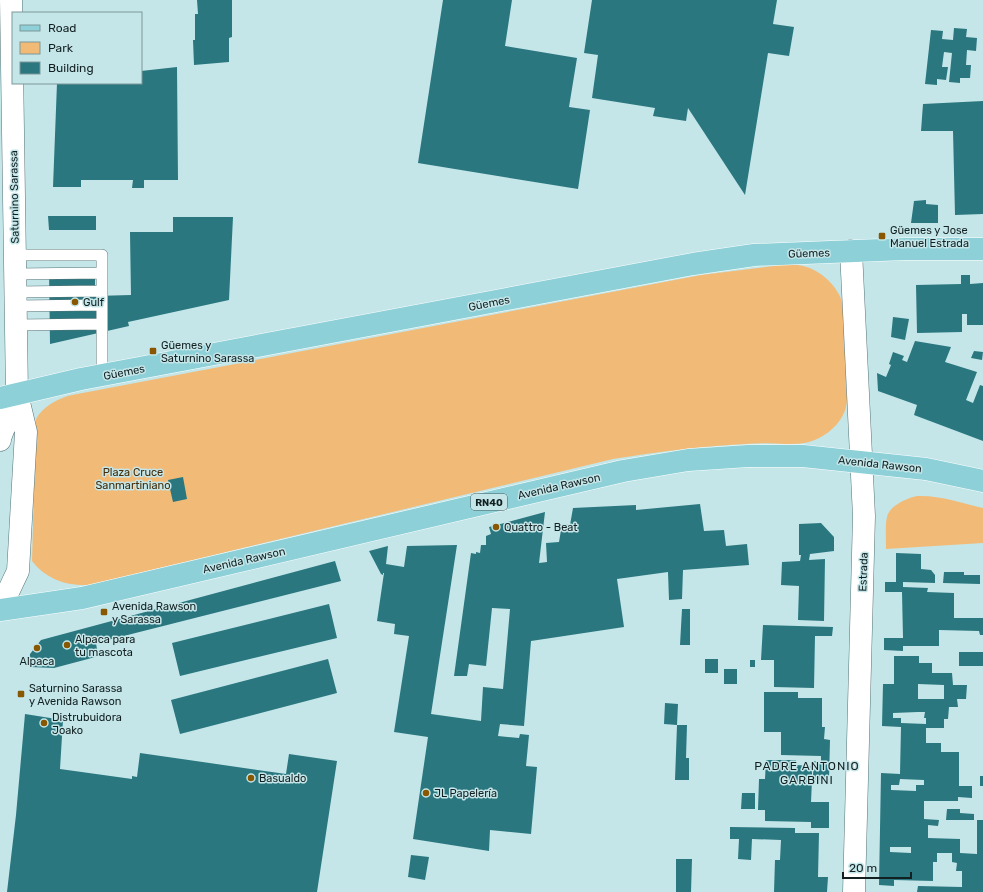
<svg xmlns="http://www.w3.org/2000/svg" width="983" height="892" viewBox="0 0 983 892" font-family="Rubik,sans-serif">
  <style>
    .green { fill: #f2ba77 }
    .building { fill: #2a777f; fill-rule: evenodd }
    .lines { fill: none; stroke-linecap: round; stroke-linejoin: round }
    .service-casing { stroke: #557477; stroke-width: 12 }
    .minor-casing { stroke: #557477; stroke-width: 23 }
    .primary-casing { stroke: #fff; stroke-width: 23 }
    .service { stroke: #fff; stroke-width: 11 }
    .minor { stroke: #fff; stroke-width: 22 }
    .primary { stroke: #8dd0d7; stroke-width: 22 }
    .poi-dot { fill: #895700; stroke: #c4e6e9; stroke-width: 1.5 }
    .labels { text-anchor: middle; stroke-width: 3; stroke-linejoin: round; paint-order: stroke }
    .shield { fill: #c4e6e9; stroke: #485b5d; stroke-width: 1 }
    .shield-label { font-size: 10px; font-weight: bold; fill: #132021 }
    .street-label { font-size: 11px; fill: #132021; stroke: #c4e6e9 }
    .poi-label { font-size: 11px; fill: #132021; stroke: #c4e6e9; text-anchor: start }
    .park-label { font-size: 11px; fill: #452b06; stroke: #c4e6e9 }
    .neighbourhood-label { font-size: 12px; letter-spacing: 1px; fill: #132021; stroke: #c4e6e9 }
  </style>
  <rect width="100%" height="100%" fill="#c4e6e9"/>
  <path class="green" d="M781,265C788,265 796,264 803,266C821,270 839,287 843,305L847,399C847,418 830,435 812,441C804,444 794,444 785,444C772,443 759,443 746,444C701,446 657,452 613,459L89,585C66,586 46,579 32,561L36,419C43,406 59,398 72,395L701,275Z
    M917,496C939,495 962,503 983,508V543L886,549C886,540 885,525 887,517C889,506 907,498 917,496Z"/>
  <path class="building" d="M197,0H232V37L229,38V62L194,65L193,40H195V14H198Z
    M443,0H512L505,46L577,58L569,107L590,110L578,189L418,163Z
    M592,0H777L773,24L794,27L789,56L768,53L745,195L688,108L686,121L653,116L655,108L592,98L598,55L584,53Z
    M954,28L967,29L966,37L977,38L976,51L967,50L966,65H971L970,78H960V83L949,82L952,53L944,52L942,67H948L946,80L937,79V85L925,84L931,30L943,31L942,39L953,40Z
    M177,67L178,180H144V188H132L133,180H81V187H53L57,83H141V71Z
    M983,101V214L955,215L953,131H921L923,104Z
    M926,200V204L938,205V223H911L914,201Z
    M48,216H96V230H49Z
    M173,217H233L229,300L128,322L129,326L50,344L49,269H95V296L131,295L130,232H173Z
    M961,275H970V284L983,283V325H967V314H962V332L917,333L916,285L961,284Z
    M893,317L909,319L905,340L891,337Z
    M915,341L951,347L945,362L977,372L966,400L973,403L980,385L983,386V441L914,415L917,405L878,391L877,373L886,377L891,365L889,364L893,352L904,356L902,360L907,362Z
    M974,351L983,352L982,360L971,358Z
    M183,477L187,499L173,502L168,480Z
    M700,504L704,531L724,530L726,546L747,544L749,565L683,570L682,599L669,600L668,572L617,579L624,627L531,641L524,726L500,724L498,736L519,738L520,734L529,735L526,766L537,767L531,834L490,830L489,851L413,839L428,737L394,732L409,636L394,634L395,624L377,621L384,573H383V575L381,574L369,551L388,546L386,564L404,567L407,546L457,545L431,714L481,721L483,687L503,689L510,609L492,608L486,666L469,664L467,676H454L471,553L476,554V552L480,553L481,545H486V536L491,534L489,527L545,512L539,563L547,562L546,543L559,542L562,524L570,525L573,508L636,505V510Z
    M821,523L834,537V551L810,554L809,560L825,559L824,621L798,620L799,586L781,585L782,562L800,561L801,555H799V524Z
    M896,553L921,554V569L931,570L935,575V583L903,582V587L928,588L927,592L954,593V618H983V635H980L979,631L939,630V646H903V651L884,650V638H903L902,592H885V582H896Z
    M335,561L341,581L96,643L98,656L88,659L54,668L29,667L30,654L41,640Z
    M944,572H964V575H980V584L943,583Z
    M329,604L337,638L180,676L172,643Z
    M682,609H690V645H680Z
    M763,625L833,627L832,636H815L814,688L774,687V660H761Z
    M959,652H983V666H959Z
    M894,656H919V663H932V673H952L953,685H967L966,699H957L958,707H949L948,719H944V728H926V743H941V752H959V786H972V798L958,797V801H924V819L939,820L938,826L928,825V838L960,839V853L977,854V820H983V892H917L918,886L962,887V871H956L957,863L952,862V853H937V862H933V881L894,880V886L879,885L881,773L900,774L901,727L882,726L883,684H894ZM918,684L944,685V699H918ZM918,712H925L924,718H926V724L901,723V718H893V713ZM900,779L924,780V785H916V791L891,790V785H899ZM890,847H911V853L890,852Z
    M328,659L337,693L180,734L171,700Z
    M705,659H718V673H705Z
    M750,660H755V667H750Z
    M724,669H737V684H724Z
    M764,692H798V698H822V727H825L824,739L830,740L829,780H812L811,802H829V828H811V822L765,821V810H758L759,779H765L766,760H796V765L812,766V775H813L814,761H821V756L781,755V732H764Z
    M665,703L678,704L677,725L664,724Z
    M25,714L63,720L60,769L132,779V776L137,777L140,753L286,774L289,754L337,761L317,892H7L16,815Z
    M677,725H687L686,758H689V780H675Z
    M980,776H983V786H980Z
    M742,793H755V809H741Z
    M947,809H960V813L974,814V820H946Z
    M730,827L795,828V833H819L818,877H828L827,892H774L775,860H780L781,840L752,839L751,860L738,859L739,839H730Z
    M411,855L429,857L425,880L408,877Z
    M676,859H692L691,892H676Z"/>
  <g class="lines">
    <g class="service-casing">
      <path id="service" d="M15,255H102V376
        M15,274L102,273
        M15,292L102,291
        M15,306L102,305
        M16,325L102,324"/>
    </g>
    <g class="minor-casing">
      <path id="minor" d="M851,251L864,516L854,892
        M0,440V438L17,394
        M0,609L18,571L26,432L17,394L11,0"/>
    </g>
    <g class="primary-casing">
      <path id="primary" d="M0,398L81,379L693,264L754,255L905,249H983
        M0,610L82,598L623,471L688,460L748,456H803L926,469L983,481"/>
    </g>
    <use href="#service" class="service"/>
    <use href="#minor" class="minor"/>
    <use href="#primary" class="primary"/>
  </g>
  <g class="poi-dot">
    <rect x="878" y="232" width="8" height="8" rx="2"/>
    <circle cx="75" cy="302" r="4"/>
    <rect x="149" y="347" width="8" height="8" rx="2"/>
    <circle cx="496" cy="527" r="4"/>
    <rect x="100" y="608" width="8" height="8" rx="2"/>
    <circle cx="67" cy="645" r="4"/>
    <circle cx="37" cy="648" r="4"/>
    <rect x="17" y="690" width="8" height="8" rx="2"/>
    <circle cx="44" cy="723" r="4"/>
    <circle cx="251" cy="778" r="4"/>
    <circle cx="426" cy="793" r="4"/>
  </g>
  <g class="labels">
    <rect class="shield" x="471" y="494" width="36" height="16" rx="3"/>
    <g class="shield-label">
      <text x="489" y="506">RN40</text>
    </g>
    <g class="street-label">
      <text transform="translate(14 197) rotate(-91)" y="4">Saturnino Sarassa</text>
      <text transform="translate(809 253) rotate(-2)" y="4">Güemes</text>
      <text transform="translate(489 303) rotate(-11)" y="4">Güemes</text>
      <text transform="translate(124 372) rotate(-11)" y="4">Güemes</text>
      <text transform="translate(880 464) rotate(6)" y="4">Avenida Rawson</text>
      <text transform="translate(559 486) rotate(-13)" y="4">Avenida Rawson</text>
      <text transform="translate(244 560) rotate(-13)" y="4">Avenida Rawson</text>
      <text transform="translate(863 572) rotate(-88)" y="4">Estrada</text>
    </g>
    <g class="poi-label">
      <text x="890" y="234">Güemes y Jose<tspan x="890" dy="13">Manuel Estrada</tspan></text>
      <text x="83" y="306">Gulf</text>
      <text x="161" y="349">Güemes y<tspan x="161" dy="13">Saturnino Sarassa</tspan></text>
      <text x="504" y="531">Quattro - Beat</text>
      <text x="112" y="610">Avenida Rawson<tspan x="112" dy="13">y Sarassa</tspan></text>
      <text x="75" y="643">Alpaca para<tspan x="75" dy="13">tu mascota</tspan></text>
      <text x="37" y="665" text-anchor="middle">Alpaca</text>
      <text x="29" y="692">Saturnino Sarassa<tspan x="29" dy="13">y Avenida Rawson</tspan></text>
      <text x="52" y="721">Distrubuidora<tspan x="52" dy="13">Joako</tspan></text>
      <text x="259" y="782">Basualdo</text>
      <text x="434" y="797">JL Papelería</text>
    </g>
    <g class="park-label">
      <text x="133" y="476">Plaza Cruce<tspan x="133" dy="13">Sanmartiniano</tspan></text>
    </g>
    <g class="neighbourhood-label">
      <text x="807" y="770">PADRE ANTONIO<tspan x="807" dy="14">GARBINI</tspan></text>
    </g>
  </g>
  <rect x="12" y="12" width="130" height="72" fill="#c4e6e9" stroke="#7d9799"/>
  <rect x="20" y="25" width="20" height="6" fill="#8dd0d7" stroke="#7d9799"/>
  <text x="48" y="32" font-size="12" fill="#132021">Road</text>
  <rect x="20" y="42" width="20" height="12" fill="#f2ba77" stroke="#7d9799"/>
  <text x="48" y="52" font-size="12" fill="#132021">Park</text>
  <rect x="20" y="62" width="20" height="12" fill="#2a777f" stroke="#7d9799"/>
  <text x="48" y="72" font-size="12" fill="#132021">Building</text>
  <path d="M843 872v6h68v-6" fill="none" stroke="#132021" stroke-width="2"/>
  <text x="849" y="872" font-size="12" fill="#132021" stroke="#c4e6e9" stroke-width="3" paint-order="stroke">20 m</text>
</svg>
